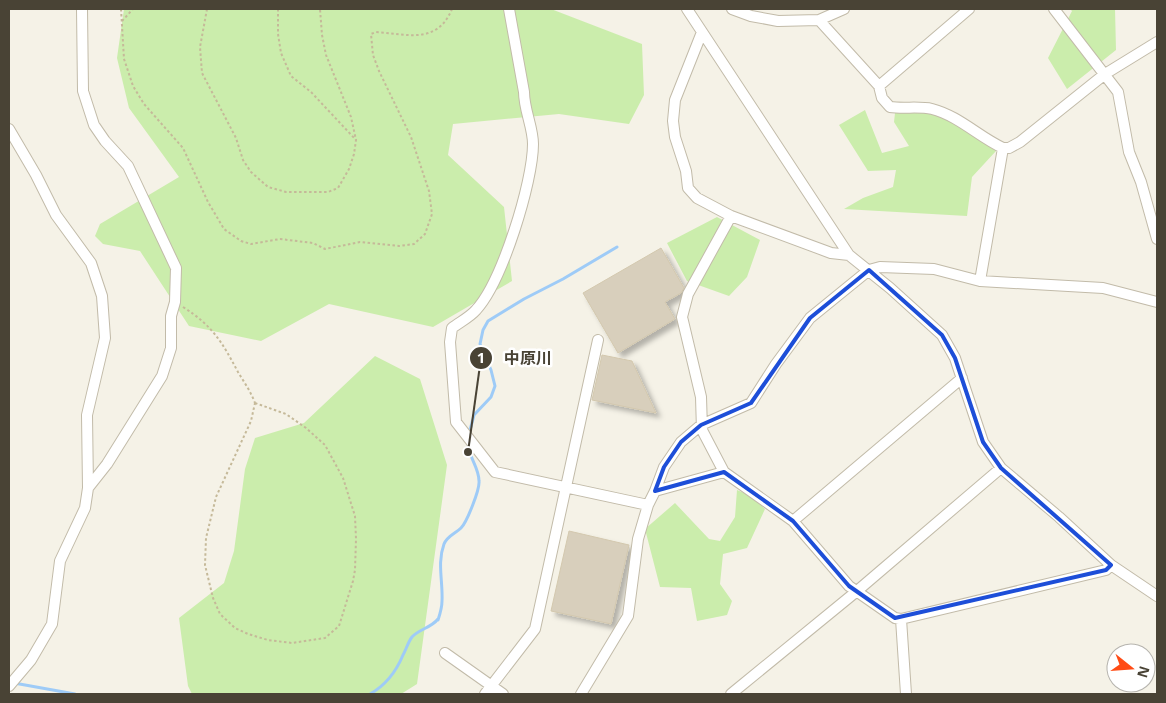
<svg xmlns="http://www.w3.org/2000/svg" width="1166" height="703" viewBox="0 0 1166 703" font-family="'Noto Sans','Noto Sans JP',sans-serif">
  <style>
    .green { fill: #cbedac }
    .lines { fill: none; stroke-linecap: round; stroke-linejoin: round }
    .stream { stroke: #9ecbf7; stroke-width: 3 }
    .building { fill: #d8cfbc; stroke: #d3c8ae; filter: url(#shadow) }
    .minor-casing { stroke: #c2bba9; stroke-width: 12 }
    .path { stroke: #c5b999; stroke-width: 2; stroke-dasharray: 2.5 2.5; stroke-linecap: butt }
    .minor { stroke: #fff; stroke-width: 10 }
    .marked { fill: none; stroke: #1d4ed8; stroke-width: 4; stroke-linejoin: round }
    .leader { fill: none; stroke: #494335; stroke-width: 2 }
    .callout-dot { fill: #494335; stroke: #fff; stroke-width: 2 }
    .mark-label { font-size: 15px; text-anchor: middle; font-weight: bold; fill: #fff }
    .callout-label { font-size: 16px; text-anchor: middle; font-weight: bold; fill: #494335; stroke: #fff; stroke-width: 5; stroke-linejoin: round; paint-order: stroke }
  </style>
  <defs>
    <filter id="shadow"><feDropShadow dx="4.5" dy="4.5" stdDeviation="2.5" flood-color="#0004"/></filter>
  </defs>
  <rect width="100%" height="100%" fill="#f5f2e7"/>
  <path class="green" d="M124,9H551L642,44L644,95L629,124L559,114L453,124L448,155L504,207L512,281L433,327L329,304L261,341L189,326L140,251L103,244L95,236L100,224L179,177L129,108L117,58Z
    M1070,9H1115L1116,50L1067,89L1048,58L1072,11Z
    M865,110L882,153L909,146L894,122L895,113L927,112L956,124L996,151L972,177L967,216L844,209L863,198L893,187L896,170L868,171L839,125Z
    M717,217L760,240L747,277L729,296L687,281L667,243Z
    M375,356L420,379L447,465L417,684L401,694H192L188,686L179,618L224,583L234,551L245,469L255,438L304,423Z
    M737,490L751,496L765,509L747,548L723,554L720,584L732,601L727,615L697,621L691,588L660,587L645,529L675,503L709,539L720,541L735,517Z"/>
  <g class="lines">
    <path class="stream" d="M469,434L474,415L491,397L495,386L491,370L480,344L483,330L488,321L524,299L563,279L617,247
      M14,683L75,694
      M370,694C386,685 396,672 403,655C406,650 408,642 412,637C419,629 431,628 438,619V620C440,614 442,608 442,601C443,581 437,563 444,544C447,536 456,533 461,528C467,522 480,489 479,481C479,467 468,457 468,442"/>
  </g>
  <path class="building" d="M661,248L684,288L681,293L665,302L675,319L618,353L583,293Z
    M602,355L632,361L656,413L592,400Z
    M569,531L629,545L611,624L551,611Z"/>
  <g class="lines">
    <g class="minor-casing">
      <path id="minor" d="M82,9L83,91L94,125L105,141L128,166L176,268L175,302L171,316V348L162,376L107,464L88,488
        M509,9L524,92C524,110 533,127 533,144C533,182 502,282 476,310C470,317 460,322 452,328L450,342L456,422L495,472L648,505
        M687,9L849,255L890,288L942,335L955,358L983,442L1001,468L1059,517L1111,565L1157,596
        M732,9L751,16L778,21L819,20L844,9
        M1054,9L1118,92L1129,152L1141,182L1157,239
        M819,20L879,86L882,98L890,107C904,109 919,106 932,109C959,116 979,137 1003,148H1009L1020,142L1105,74L1157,42
        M702,32L675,100L673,121L675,137L686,171L688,188L697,198L731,216L831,253L849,255
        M879,86L969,9
        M9,129L36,175L56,215L91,263L102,296L105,338L87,415L88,488L85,508L60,561L52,624L31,660L9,686
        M731,216L688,294L682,317L701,397L702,430L724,472L793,521L849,586L895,618L901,619L1106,570L1111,565
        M980,281L1003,148
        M655,491L724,472
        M793,521L962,378
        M901,619L906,694
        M445,653L503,694
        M485,694L535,629L598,340
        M581,694L628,616L638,539L648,505L655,491L664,467L681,442L701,425L751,403L776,364L810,318L869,270L880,267L934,269L980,281L1103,288L1157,302
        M731,694L857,591L1001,468"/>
    </g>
    <path class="path" d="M121,9L124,59L133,86L144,104L183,148L208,202L224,229L241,241L251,244L280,239L313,243L325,249L360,242L399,246L414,244L425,234L432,214L429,191L411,137L379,71L373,55L371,34L376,32C407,34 437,45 452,9
      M207,9L200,47L202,73L236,138L243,160L251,172L268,187L286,192H328L338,188L349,169L354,154L356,140L351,117L326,55L322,35L320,9
      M278,9V34L281,53L291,76L311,92L356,140
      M122,21L133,9
      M183,307C213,326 222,342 238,372C244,382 251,392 255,403
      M255,403L286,414L306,428L325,445L343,478L355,516L356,539L355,570L353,581L339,626L325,638L292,643L268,640L248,634L235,628L220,614L213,598L205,565L206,538L216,497L251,421Z"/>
    <use href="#minor" class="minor"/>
  </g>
  <path class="marked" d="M869,270L942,335L955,358L983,442L1001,468L1111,565L1106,570L895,618L849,586L793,521L724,472L655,491L664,467L681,442L701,425L751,403L810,318Z"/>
  <path class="leader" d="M468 452L481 358"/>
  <g class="callout-dot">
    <circle cx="468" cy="452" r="5"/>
    <circle cx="481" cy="358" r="12"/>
  </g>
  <g class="mark-label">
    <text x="481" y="363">1</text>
  </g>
  <g class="callout-label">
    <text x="528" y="364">中原川</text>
  </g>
  <rect width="1166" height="703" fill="none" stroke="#494335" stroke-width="20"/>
  <g transform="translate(1131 668) rotate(107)"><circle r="24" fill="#ffffff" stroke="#b6b4ae"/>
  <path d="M0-4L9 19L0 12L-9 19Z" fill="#ff4b15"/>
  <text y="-8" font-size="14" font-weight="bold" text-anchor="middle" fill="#494335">N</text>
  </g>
</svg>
